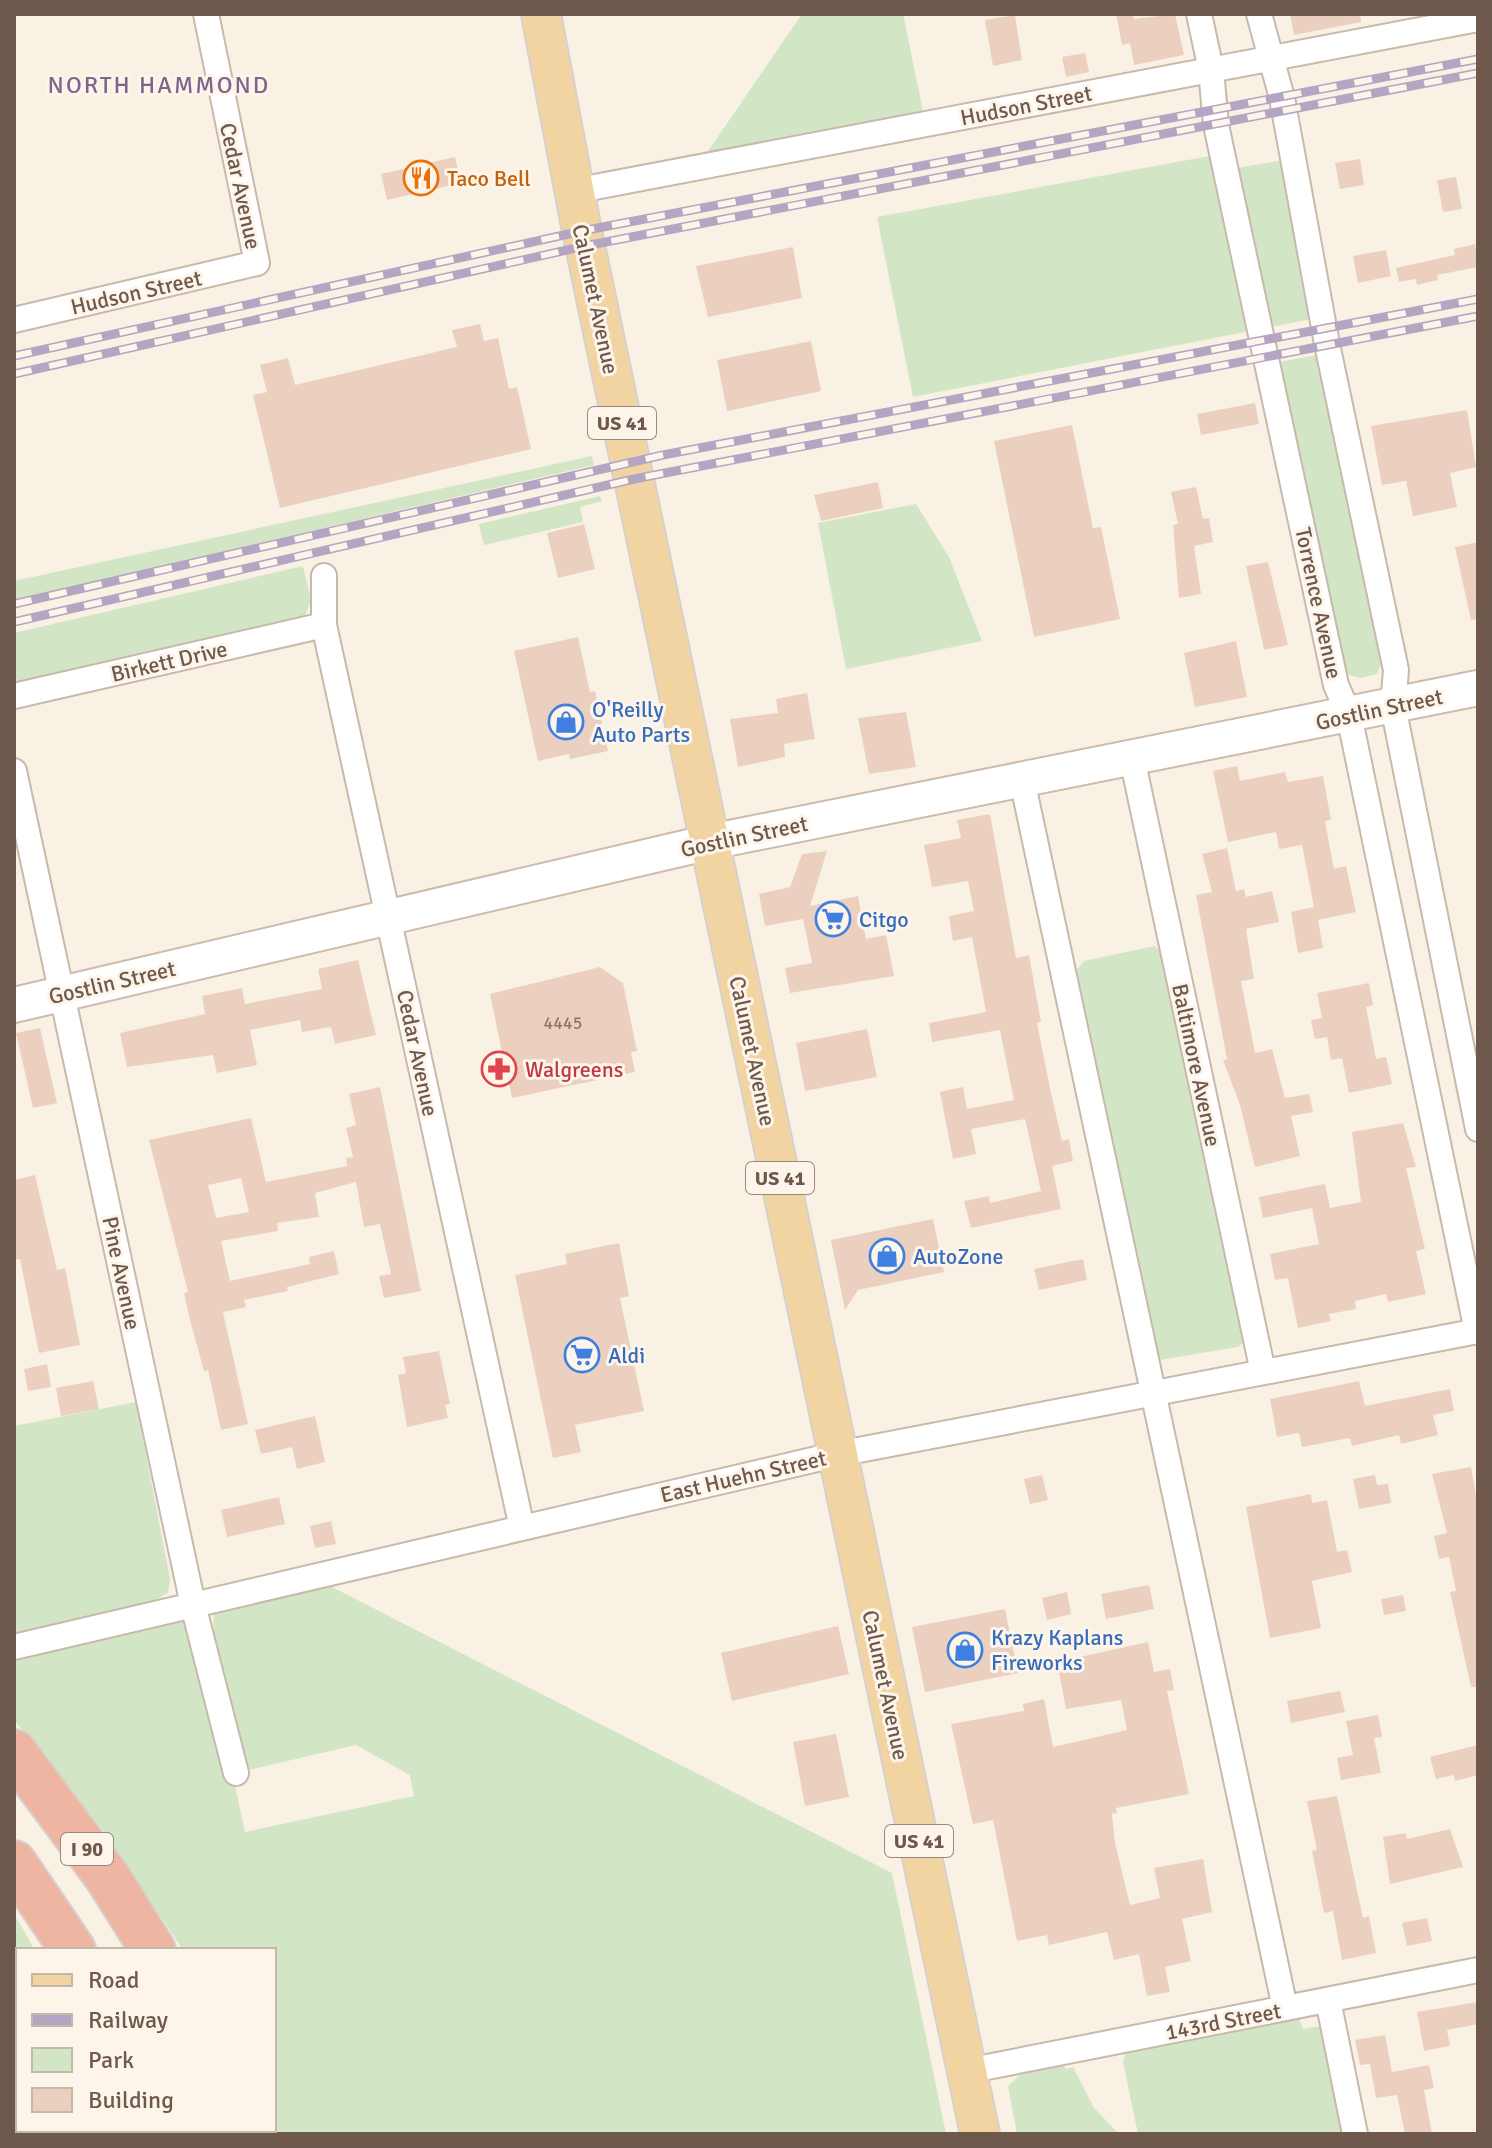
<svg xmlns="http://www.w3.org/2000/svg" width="1492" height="2148" viewBox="0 0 1492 2148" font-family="Signika,sans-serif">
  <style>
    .green { fill: #d2e5c5 }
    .building { fill: #ecd0bf; fill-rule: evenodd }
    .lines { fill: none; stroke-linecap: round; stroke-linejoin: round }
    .street-casing { stroke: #c9b9ac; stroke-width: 28 }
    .secondary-casing { stroke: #cebbad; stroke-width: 38 }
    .primary-casing { stroke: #d7d1cd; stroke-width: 42 }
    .highway-casing { stroke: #d7d1cd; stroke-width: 48 }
    .street { stroke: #fff; stroke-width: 24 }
    .secondary { stroke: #fff; stroke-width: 34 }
    .primary { stroke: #f2d4a3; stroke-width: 38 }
    .highway { stroke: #eeb5a2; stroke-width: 44 }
    .rail-casing { stroke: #b4a5c2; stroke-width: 9 }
    .rail { stroke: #fdf5ea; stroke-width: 6; stroke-dasharray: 18; stroke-linecap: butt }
    .labels { text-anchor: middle; stroke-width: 6; stroke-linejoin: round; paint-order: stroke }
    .number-label { font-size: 18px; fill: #8e776a }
    .shield { fill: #fdf5ea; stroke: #9a887c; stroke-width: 2 }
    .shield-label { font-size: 20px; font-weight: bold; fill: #6f594d }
    .street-label { font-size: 22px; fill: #6f594d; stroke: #fdf5ea }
    .food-label { font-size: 22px; fill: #c56008; stroke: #fdf5ea; text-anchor: start }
    .shop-label { font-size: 22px; fill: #366cbe; stroke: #fdf5ea; text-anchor: start }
    .health-label { font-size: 22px; fill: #be3a42; stroke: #fdf5ea; text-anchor: start }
    .neighbourhood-label { font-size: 24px; letter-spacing: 2px; fill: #7e658c; stroke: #fdf5ea }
  </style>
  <rect width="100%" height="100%" fill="#faf1e5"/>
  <path class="green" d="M802,14H903L923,111L704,157Z
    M1215,155L1250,331L913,397L877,217Z
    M1284,160L1317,318L1271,327L1238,168Z
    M1323,354L1386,653L1377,674L1360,678L1349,675L1342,665L1279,362Z
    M592,456L594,465L14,600V581Z
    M600,496L602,501L580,507L583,522L484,545L479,524Z
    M916,504L949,557L982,641L846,669L818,523Z
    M303,566L311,600L305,616L14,684V633Z
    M1155,946L1163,954L1244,1342L1238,1347L1159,1360L1076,971L1084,961Z
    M136,1402L170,1579L168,1593C125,1618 64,1629 14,1632V1426Z
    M330,1586L892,1873L946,2134H279L274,2124V1950H183L102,1829L14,1720V1662L197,1610L245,1832L414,1796L410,1775L356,1745L244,1771L212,1657L214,1612Z
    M14,1914L35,1950H18V2130H142L144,2134H14Z
    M1298,2016L1303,2029L1321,2026L1343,2134H1138L1123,2062L1126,2050Z
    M1062,2063L1066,2069L1073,2067L1094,2108L1119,2134H1017L1008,2086L1023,2072Z"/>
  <path class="building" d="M1116,14H1133L1134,19L1175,14L1184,55L1134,65L1130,43L1122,45Z
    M1290,14H1360L1361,22L1294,35Z
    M1015,15L1022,60L993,66L985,20Z
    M1085,53L1089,72L1066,77L1062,57Z
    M455,157L461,183L387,200L381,174Z
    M1360,159L1364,185L1340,189L1335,163Z
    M1456,177L1462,209L1443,212L1437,180Z
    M1475,244L1478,267L1437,275L1438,280L1417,285L1416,279L1399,282L1396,268L1455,255L1454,249Z
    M793,247L802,298L708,317L696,266Z
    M1386,250L1391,276L1358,283L1353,256Z
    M480,324L484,341L498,338L509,389L517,387L531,449L280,508L253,395L267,392L260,365L288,358L295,385L457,347L452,330Z
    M811,341L821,391L727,411L717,360Z
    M1255,403L1259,424L1201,435L1197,414Z
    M1467,410L1476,467L1450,473L1457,507L1413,516L1406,481L1382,485L1371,426Z
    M1072,425L1093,528L1101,527L1120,619L1034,637L994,441Z
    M878,482L883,508L821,521L814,495Z
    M1196,487L1203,519L1209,518L1213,542L1194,546L1201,594L1179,598L1173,525L1178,524L1171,492Z
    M584,524L595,569L558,578L547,533Z
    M1478,542V619L1471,620L1455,547Z
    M1268,562L1288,645L1264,650L1246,566Z
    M578,637L590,692L595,691L608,751L570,759L569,754L538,761L514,651Z
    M1236,641L1247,697L1195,707L1184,653Z
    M807,693L815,739L784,744L785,757L738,767L730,719L778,713L776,699Z
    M906,712L916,767L869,774L858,718Z
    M1237,766L1240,781L1285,772L1288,782L1323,776L1331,820L1325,821L1334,869L1346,866L1356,912L1318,920L1323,948L1298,953L1291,912L1314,907L1302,845L1279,849L1276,832L1228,842L1213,771Z
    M990,814L1016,958L1029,955L1041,1022L1037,1023L1051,1093L1062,1141L1069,1139L1073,1161L1052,1166L1061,1209L971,1228L964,1201L989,1196L990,1203L1041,1191L1025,1119L971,1129L976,1154L953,1159L940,1092L963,1087L967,1109L1014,1100L1000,1030L932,1042L929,1023L986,1012L972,937L953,941L949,916L974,911L968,881L932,887L924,845L961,838L957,820Z
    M1227,848L1236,891L1244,889L1246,897L1272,891L1279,922L1246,929L1254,979L1241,981L1255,1053L1272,1049L1285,1098L1309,1094L1313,1112L1291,1116L1300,1156L1255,1167L1240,1105L1223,1060L1227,1059L1196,895L1212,892L1202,854Z
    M827,851L810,906L858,896L866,939L886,935L894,976L790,993L785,968L812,963L803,919L765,926L759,894L790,887L802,854Z
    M358,960L376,1035L335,1044L331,1027L302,1032L300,1020L250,1030L257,1065L217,1073L213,1055L127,1067L120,1033L205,1014L202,996L242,988L245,1004L322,989L318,969Z
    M600,967L623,983L637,1051L631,1052L635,1072L512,1098L509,1083L494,1086L490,1065L504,1062L490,994Z
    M1369,983L1373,1005L1366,1007L1376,1059L1386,1057L1392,1084L1349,1093L1342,1058L1331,1060L1327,1037L1315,1039L1311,1020L1322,1018L1317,993Z
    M40,1028L57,1103L33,1108L16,1033Z
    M867,1029L877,1077L805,1091L796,1043Z
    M380,1087L421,1291L384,1298L379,1276L391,1274L380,1224L364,1227L356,1182L315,1193L319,1217L277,1223L278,1231L221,1241L230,1281L310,1264L309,1257L334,1251L339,1274L287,1287L288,1291L244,1300L246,1307L223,1312L248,1424L221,1430L208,1370L204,1371L190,1320L184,1293L188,1292L149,1140L251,1118L266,1182L347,1166L346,1158L353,1157L346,1128L356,1125L349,1094ZM241,1178L249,1212L216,1218L208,1185Z
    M1403,1123L1416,1167L1406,1168L1425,1249L1416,1251L1426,1294L1388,1302L1386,1294L1355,1301L1356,1309L1329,1314L1331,1321L1298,1328L1288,1278L1275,1280L1270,1254L1319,1244L1312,1208L1263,1218L1259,1197L1325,1184L1330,1208L1361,1202L1352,1132Z
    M35,1175L57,1270L65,1268L80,1345L39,1353L20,1259L14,1260V1180Z
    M933,1219L944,1272L858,1290L845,1310L831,1240Z
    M619,1243L629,1296L620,1298L644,1411L575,1425L581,1452L553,1458L515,1275L567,1264L565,1254Z
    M1083,1259L1087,1280L1039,1290L1034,1269Z
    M439,1351L450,1404L445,1405L448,1418L407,1427L398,1375L406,1373L403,1357Z
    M47,1364L51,1387L28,1391L24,1369Z
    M93,1381L99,1409L61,1416L56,1388Z
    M1359,1381L1365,1406L1450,1389L1454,1411L1433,1415L1438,1435L1401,1444L1399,1435L1352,1446L1350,1438L1302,1447L1299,1433L1277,1437L1270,1399Z
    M315,1416L325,1462L297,1469L292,1447L261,1454L255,1430Z
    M1471,1467L1478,1506V1687H1471L1450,1592L1456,1591L1449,1557L1439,1559L1434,1536L1447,1533L1432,1474Z
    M1042,1475L1048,1500L1030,1504L1024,1479Z
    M1375,1475L1377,1485L1388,1484L1391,1503L1359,1509L1353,1479Z
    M1311,1494L1312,1503L1327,1500L1337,1552L1347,1550L1352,1572L1312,1581L1321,1628L1270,1638L1246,1507Z
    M279,1497L285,1524L227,1537L221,1510Z
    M331,1521L336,1544L315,1548L310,1526Z
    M1149,1585L1154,1609L1106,1619L1101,1594Z
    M1067,1592L1071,1614L1047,1620L1042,1598Z
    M1403,1595L1406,1611L1384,1615L1381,1599Z
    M1005,1609L1018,1673L925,1692L912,1627Z
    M838,1626L849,1674L732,1701L721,1653Z
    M1148,1642L1154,1672L1170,1669L1174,1690L1167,1691L1189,1794L1116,1808L1117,1813L1112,1814L1115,1842L1126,1889L1130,1905L1160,1898L1154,1868L1203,1859L1212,1912L1182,1919L1191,1961L1165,1967L1170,1992L1147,1996L1139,1954L1114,1960L1107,1932L1049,1945L1047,1935L1017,1941L993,1820L973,1824L951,1724L1024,1711L1023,1704L1044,1699L1053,1747L1127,1730L1121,1700L1066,1709L1057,1662Z
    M1340,1691L1345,1712L1291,1723L1287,1701Z
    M1378,1715L1382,1737L1374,1738L1381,1773L1341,1780L1337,1758L1353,1755L1346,1721Z
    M836,1734L849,1797L805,1806L793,1742Z
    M1478,1745V1775L1455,1781L1454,1775L1436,1779L1430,1757Z
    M1337,1796L1363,1918L1369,1916L1376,1953L1342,1960L1333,1911L1324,1913L1312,1851L1317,1850L1307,1801Z
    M1450,1829L1463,1867L1390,1884L1383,1837L1406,1833L1407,1839Z
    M1427,1918L1432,1941L1407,1946L1402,1923Z
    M1478,2002V2024L1447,2030L1450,2046L1424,2051L1417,2012Z
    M1385,2035L1392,2072L1429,2065L1434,2088L1424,2090L1432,2134H1405L1397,2095L1376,2098L1370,2064L1360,2065L1355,2040Z"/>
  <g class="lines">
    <g class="street-casing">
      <path id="street" d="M1199,14L1211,70L1216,125L1336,685L1349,715L1477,1331
        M1259,14L1282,98L1327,344L1396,670L1393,706L1478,1129
        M574,191L1478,19
        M14,320L257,263L206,14
        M324,576V625L522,1528
        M14,696L324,625
        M1132,758L1263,1372
        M14,771L193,1605L236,1773
        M1022,780L1285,2008
        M14,1647L838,1454L1478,1331
        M1328,2000L1355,2134
        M967,2071L1478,1970"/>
    </g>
    <g class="secondary-casing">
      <path id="secondary" d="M14,1005L710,842L1478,688"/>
    </g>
    <g class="primary-casing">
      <path id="primary" d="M541,14L582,231L980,2134"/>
    </g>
    <g class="highway-casing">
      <path id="highway" d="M14,1752L108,1878L153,1950
        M14,1863L73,1950
        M180,2130L182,2134
        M251,2130L252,2134"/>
    </g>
    <use href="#street" class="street"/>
    <use href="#secondary" class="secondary"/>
    <use href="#primary" class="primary"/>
    <use href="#highway" class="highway"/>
    <g class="rail-casing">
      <path id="rail" d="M14,356L582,231L1478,59
        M14,374L585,246L1478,73
        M14,604L663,455L1478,299
        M14,622L634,479L1478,316"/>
    </g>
    <use href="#rail" class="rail"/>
  </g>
  <defs>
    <g id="restaurant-ring" transform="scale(1.8)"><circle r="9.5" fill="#fdf5ea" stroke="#e8710a" stroke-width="1.5"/><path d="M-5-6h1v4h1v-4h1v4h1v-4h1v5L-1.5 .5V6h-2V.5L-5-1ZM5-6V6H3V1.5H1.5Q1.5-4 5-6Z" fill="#e8710a"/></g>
    <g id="shop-ring" transform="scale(1.8)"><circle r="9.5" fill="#fdf5ea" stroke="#3f7fe0" stroke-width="1.5"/><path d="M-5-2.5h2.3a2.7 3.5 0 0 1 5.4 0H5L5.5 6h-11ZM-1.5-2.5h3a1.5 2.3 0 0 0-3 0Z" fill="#3f7fe0"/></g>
    <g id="supermarket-ring" transform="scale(1.8)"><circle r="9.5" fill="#fdf5ea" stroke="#3f7fe0" stroke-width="1.5"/><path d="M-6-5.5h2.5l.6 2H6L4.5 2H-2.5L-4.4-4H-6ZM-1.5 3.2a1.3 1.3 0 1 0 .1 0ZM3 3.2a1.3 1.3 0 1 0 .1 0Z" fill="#3f7fe0"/></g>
    <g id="pharmacy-ring" transform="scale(1.8)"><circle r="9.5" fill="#fdf5ea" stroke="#e0444e" stroke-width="1.5"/><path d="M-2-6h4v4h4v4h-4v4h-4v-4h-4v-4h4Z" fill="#e0444e"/></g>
  </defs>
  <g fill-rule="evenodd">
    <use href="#restaurant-ring" x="421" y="178"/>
    <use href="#shop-ring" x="566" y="722"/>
    <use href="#supermarket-ring" x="833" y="919"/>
    <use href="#pharmacy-ring" x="499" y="1069"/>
    <use href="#shop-ring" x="887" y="1256"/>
    <use href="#supermarket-ring" x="582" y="1355"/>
    <use href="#shop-ring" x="965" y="1650"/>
  </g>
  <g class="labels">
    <g class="number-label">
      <text x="563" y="1029">4445</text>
    </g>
    <g class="shield">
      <rect x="588" y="407" width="68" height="32" rx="6"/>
      <rect x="746" y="1162" width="68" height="32" rx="6"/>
      <rect x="885" y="1825" width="68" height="32" rx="6"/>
      <rect x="61" y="1833" width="52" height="32" rx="6"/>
    </g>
    <g class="shield-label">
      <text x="622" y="430">US 41</text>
      <text x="780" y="1185">US 41</text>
      <text x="919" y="1848">US 41</text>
      <text x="87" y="1856">I 90</text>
    </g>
    <g class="street-label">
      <text transform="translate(1026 105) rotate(-11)" y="8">Hudson Street</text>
      <text transform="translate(241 186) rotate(78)" y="8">Cedar Avenue</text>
      <text transform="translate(136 292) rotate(-13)" y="8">Hudson Street</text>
      <text transform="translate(596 299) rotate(78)" y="8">Calumet Avenue</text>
      <text transform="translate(1319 603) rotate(78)" y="8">Torrence Avenue</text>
      <text transform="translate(169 661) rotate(-13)" y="8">Birkett Drive</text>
      <text transform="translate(1379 709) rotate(-12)" y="8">Gostlin Street</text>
      <text transform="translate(744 836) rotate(-12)" y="8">Gostlin Street</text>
      <text transform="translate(112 982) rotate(-13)" y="8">Gostlin Street</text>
      <text transform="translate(753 1051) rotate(78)" y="8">Calumet Avenue</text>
      <text transform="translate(418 1053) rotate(78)" y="8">Cedar Avenue</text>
      <text transform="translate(1197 1065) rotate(78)" y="8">Baltimore Avenue</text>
      <text transform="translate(122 1273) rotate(78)" y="8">Pine Avenue</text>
      <text transform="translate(743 1476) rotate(-13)" y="8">East Huehn Street</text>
      <text transform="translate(886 1685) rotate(78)" y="8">Calumet Avenue</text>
      <text transform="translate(1223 2021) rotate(-11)" y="8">143rd Street</text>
    </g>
    <g class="food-label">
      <text x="447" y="186">Taco Bell</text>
    </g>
    <g class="shop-label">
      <text x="592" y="717">O'Reilly<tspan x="592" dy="25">Auto Parts</tspan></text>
      <text x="859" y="927">Citgo</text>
      <text x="913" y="1264">AutoZone</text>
      <text x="608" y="1363">Aldi</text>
      <text x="991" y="1645">Krazy Kaplans<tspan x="991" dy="25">Fireworks</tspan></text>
    </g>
    <g class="health-label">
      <text x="525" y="1077">Walgreens</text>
    </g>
    <g class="neighbourhood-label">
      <text x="159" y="93">NORTH HAMMOND</text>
    </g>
  </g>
  <rect width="1492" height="2148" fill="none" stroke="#6f594d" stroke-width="32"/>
  <rect x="16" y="1948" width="260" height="184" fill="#fdf5ea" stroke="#c4b7ab" stroke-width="2"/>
  <rect x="32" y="1974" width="40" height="12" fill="#f2d4a3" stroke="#c4b7ab" stroke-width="2"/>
  <text x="88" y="1988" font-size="24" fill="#6f594d">Road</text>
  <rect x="32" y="2014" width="40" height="12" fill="#b4a5c2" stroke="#c4b7ab" stroke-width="2"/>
  <text x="88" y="2028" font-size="24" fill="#6f594d">Railway</text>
  <rect x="32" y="2048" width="40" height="24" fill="#d2e5c5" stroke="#c4b7ab" stroke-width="2"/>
  <text x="88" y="2068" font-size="24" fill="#6f594d">Park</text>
  <rect x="32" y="2088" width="40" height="24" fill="#ecd0bf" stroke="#c4b7ab" stroke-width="2"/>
  <text x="88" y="2108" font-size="24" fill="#6f594d">Building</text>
</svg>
